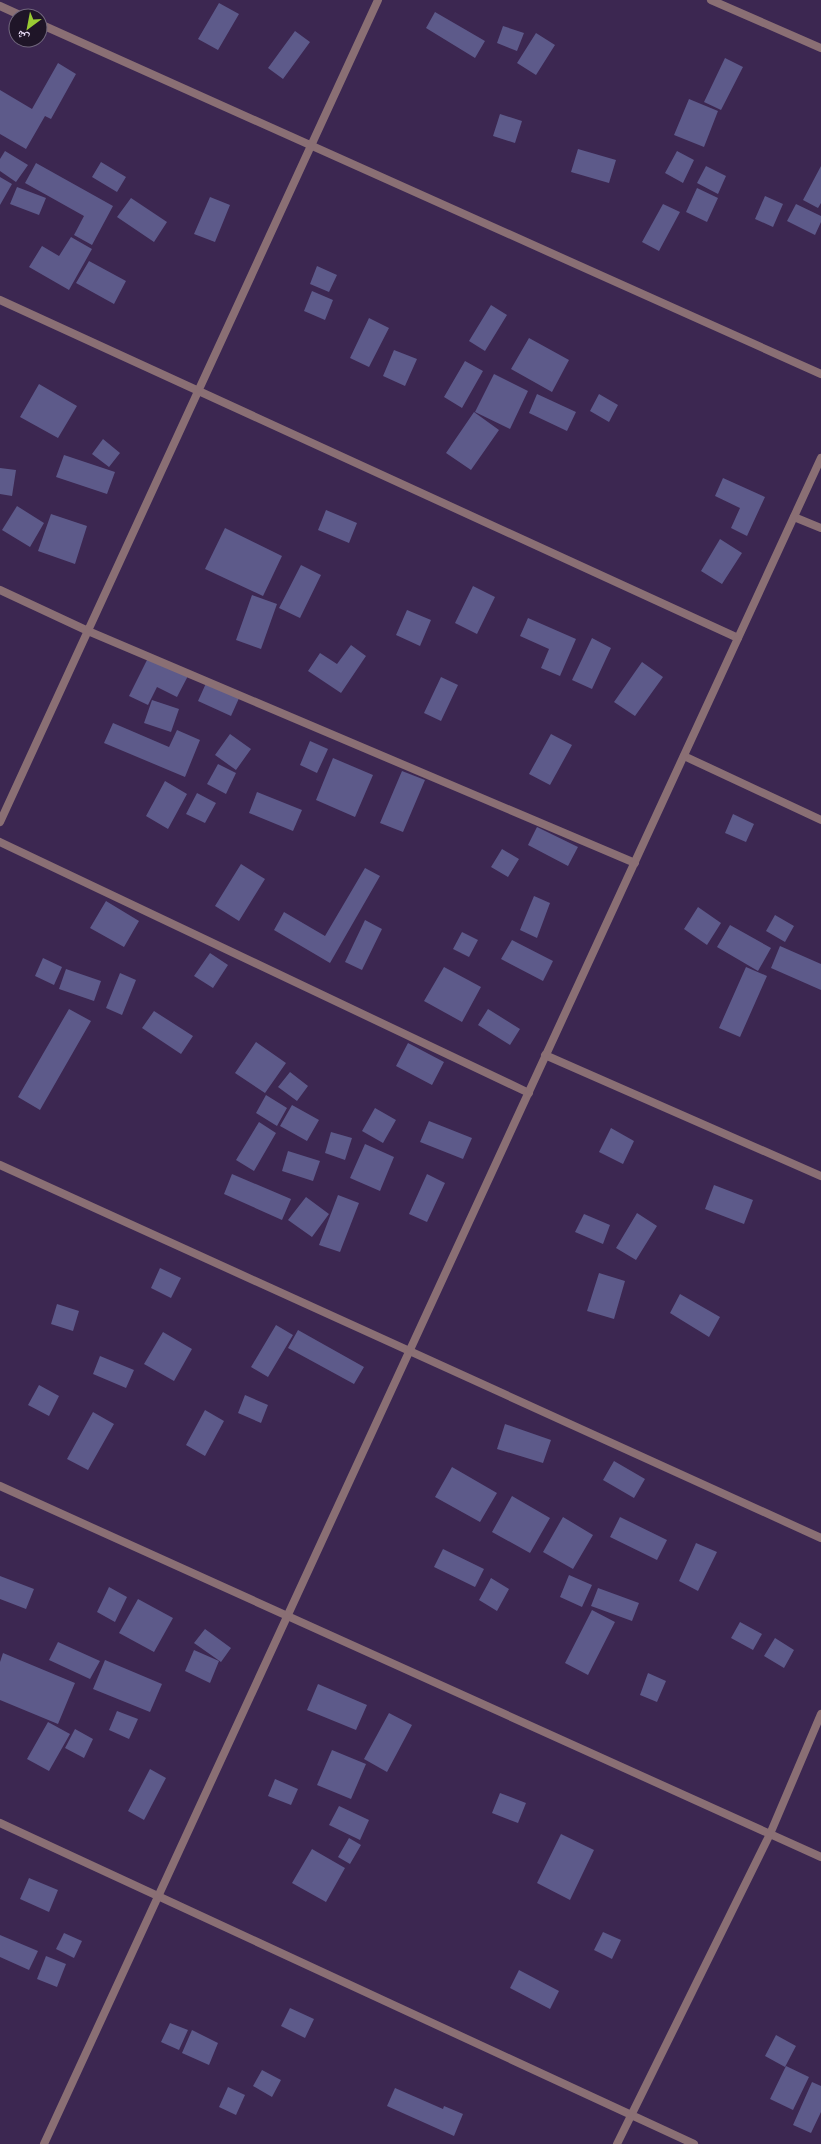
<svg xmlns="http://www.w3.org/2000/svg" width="821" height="2144" viewBox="0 0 821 2144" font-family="'IBM Plex Sans','Noto Naskh Arabic',sans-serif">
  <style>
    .building { fill: #5d5a8a }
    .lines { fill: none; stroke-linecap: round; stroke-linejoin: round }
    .minor { stroke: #8a6f74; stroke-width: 8 }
    .tertiary { stroke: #8a6f74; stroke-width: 8 }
  </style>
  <rect width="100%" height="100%" fill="#3c2751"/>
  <path class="building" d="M219,3L239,14L218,50L198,39Z
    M435,12L485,41L475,58L426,28Z
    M503,26L524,33L517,51L497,43Z
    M295,31L310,42L283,79L268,68Z
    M536,33L555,45L536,75L517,63Z
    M725,58L743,67L721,110L704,102Z
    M58,63L76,74L51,119L45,116L26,149L0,134V90L32,109Z
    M689,99L718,111L704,147L674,135Z
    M500,114L522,121L515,143L493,136Z
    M578,149L616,160L609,183L571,172Z
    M5,151L28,165L16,182L0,171V159Z
    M677,151L694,160L683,183L665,173Z
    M101,162L126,177L117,192L92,177Z
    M36,163L113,206L92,245L74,235L84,216L25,183Z
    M706,166L726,176L718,194L697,183Z
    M821,166V203L818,208L803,200Z
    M0,177L12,184L0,205Z
    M17,187L46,198L39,215L10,204Z
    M697,188L718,198L707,222L686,212Z
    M765,196L783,204L773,227L755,219Z
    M210,197L230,205L215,242L194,234Z
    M131,198L167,222L154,242L117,217Z
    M663,204L680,212L659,251L642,242Z
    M796,204L821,216V222L815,235L787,221Z
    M71,237L92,249L69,290L29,267L42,246L59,256Z
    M89,261L126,281L114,304L76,283Z
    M317,266L337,275L329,292L310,284Z
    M312,291L333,300L325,320L304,311Z
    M491,305L507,315L485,351L469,341Z
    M369,318L389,328L369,367L350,358Z
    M529,338L569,360L552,392L511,369Z
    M394,350L417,359L405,386L383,376Z
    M465,361L483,371L462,408L444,397Z
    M494,374L528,391L510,429L475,412Z
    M39,384L77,406L58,438L20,417Z
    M537,394L576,412L567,431L529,413Z
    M599,394L618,405L609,422L590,411Z
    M474,412L499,430L471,470L446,453Z
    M103,439L120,453L109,467L92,454Z
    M64,455L115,472L107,494L56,477Z
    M0,468L16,470L12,496L0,494Z
    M723,478L765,497L747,536L731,528L740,508L715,496Z
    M17,506L44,523L30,547L2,530Z
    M326,510L357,523L349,543L318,530Z
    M51,514L87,526L75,564L38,551Z
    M225,528L282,556L263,596L205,569Z
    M720,539L742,553L722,584L701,571Z
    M301,565L321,575L300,618L279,608Z
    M473,586L495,597L477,634L455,623Z
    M252,595L277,604L261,649L236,640Z
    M407,610L431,620L420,646L396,635Z
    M528,618L576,639L560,676L541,668L549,649L520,636Z
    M592,638L611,648L592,689L572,680Z
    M351,645L366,656L341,693L308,671L320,653L337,664Z
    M150,654L189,674L177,697L157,687L148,705L129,696Z
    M642,662L663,677L635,716L614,702Z
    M441,677L458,685L441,721L424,713Z
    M207,681L240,696L231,716L198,701Z
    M152,700L179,709L171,732L144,723Z
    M113,723L169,747L177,730L200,740L185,777L104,743Z
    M230,734L251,749L236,770L215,755Z
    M551,734L572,745L550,785L529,774Z
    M310,741L328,749L317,773L300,765Z
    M333,758L373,775L355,817L316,800Z
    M218,764L236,773L226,794L207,784Z
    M402,771L425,780L403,832L380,823Z
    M165,781L187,794L168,829L146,816Z
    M257,792L302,810L293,831L249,813Z
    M197,793L216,803L205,823L186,814Z
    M733,814L754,824L746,842L725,833Z
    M537,827L578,847L568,866L528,845Z
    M502,849L519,859L508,877L491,867Z
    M241,864L265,879L239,921L215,906Z
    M365,868L380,876L330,963L274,930L284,912L325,936Z
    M534,896L550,903L537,938L520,930Z
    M106,901L139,921L124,947L90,928Z
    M698,907L721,923L707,945L684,929Z
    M775,915L794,926L785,942L766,931Z
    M365,920L382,929L362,970L345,962Z
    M730,925L771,948L758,971L717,947Z
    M462,932L478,940L469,957L453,949Z
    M512,940L553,961L543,981L501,959Z
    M780,946L821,964V990L771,968Z
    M210,953L228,965L213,988L194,976Z
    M43,958L62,967L54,985L35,976Z
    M444,967L481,987L462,1022L424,1001Z
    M746,967L767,976L740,1037L719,1028Z
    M66,969L101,981L94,1001L59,989Z
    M120,973L136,980L122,1015L106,1008Z
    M69,1009L91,1021L40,1110L18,1097Z
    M488,1009L520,1029L510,1045L478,1025Z
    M154,1011L193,1036L181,1054L142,1028Z
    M256,1042L286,1063L265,1093L235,1073Z
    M408,1043L444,1062L432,1085L396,1066Z
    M290,1072L308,1086L297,1101L278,1087Z
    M266,1095L287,1108L277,1126L256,1113Z
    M292,1105L319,1120L307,1141L280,1126Z
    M375,1108L396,1120L383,1143L362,1131Z
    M429,1121L472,1138L463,1159L420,1142Z
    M259,1122L276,1133L254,1171L236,1160Z
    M611,1128L634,1141L623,1164L599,1152Z
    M331,1132L352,1138L345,1160L325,1153Z
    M365,1144L394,1157L380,1191L350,1178Z
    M288,1151L320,1161L313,1181L282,1171Z
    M232,1174L291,1199L282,1220L224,1194Z
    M427,1174L445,1183L427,1222L409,1214Z
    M714,1185L753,1200L744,1224L705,1209Z
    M338,1195L359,1203L340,1252L319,1245Z
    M306,1197L329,1214L312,1237L288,1220Z
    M637,1213L657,1226L636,1260L616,1248Z
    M584,1214L610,1225L603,1244L575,1232Z
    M160,1268L181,1278L171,1298L151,1288Z
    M599,1273L625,1281L614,1319L587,1311Z
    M680,1294L720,1317L709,1337L670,1313Z
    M57,1304L79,1311L73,1331L51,1324Z
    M276,1325L293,1335L268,1377L251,1367Z
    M298,1330L364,1367L354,1384L288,1348Z
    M163,1332L192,1349L174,1381L144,1364Z
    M100,1356L134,1370L126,1388L93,1374Z
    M39,1385L59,1396L49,1416L28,1405Z
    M245,1395L268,1405L261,1423L238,1413Z
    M205,1410L224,1421L205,1456L186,1445Z
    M93,1412L114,1424L88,1470L67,1459Z
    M505,1424L551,1440L543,1463L497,1449Z
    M614,1461L645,1479L634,1498L603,1480Z
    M452,1467L497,1493L480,1522L435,1497Z
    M512,1496L550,1518L530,1553L492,1532Z
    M563,1517L593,1535L573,1569L543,1552Z
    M620,1517L667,1540L657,1560L610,1537Z
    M696,1543L717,1552L698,1591L679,1581Z
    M443,1549L484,1569L475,1587L434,1567Z
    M569,1575L592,1585L582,1607L560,1597Z
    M0,1576L34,1589L26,1609L0,1599Z
    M491,1578L509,1589L497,1611L479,1600Z
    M109,1587L127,1597L115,1622L97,1612Z
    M598,1588L639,1603L632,1621L591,1606Z
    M138,1599L173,1618L154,1652L119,1633Z
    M592,1610L615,1622L588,1675L565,1663Z
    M740,1622L762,1634L753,1650L731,1638Z
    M205,1629L231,1648L221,1662L194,1643Z
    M775,1638L794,1650L784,1668L764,1656Z
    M58,1642L100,1661L90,1679L49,1660Z
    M194,1650L219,1661L210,1683L185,1671Z
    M3,1653L75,1683L58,1724L0,1700V1662Z
    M105,1660L162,1684L150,1712L93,1689Z
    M648,1673L666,1681L657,1702L640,1695Z
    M318,1684L367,1705L356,1730L307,1710Z
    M117,1711L138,1719L129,1739L109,1730Z
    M389,1713L412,1725L387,1772L364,1759Z
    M48,1722L70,1734L49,1771L27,1759Z
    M75,1729L93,1739L84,1758L65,1748Z
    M332,1750L366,1764L351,1799L317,1785Z
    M150,1769L166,1778L144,1820L128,1811Z
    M275,1779L298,1789L291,1805L268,1796Z
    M500,1793L526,1803L518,1823L492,1813Z
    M339,1806L369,1820L360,1840L329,1825Z
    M561,1834L594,1850L570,1900L537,1883Z
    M349,1838L361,1845L350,1864L338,1857Z
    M312,1849L345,1868L326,1902L292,1883Z
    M29,1878L58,1890L49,1912L20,1899Z
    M603,1932L621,1940L612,1959L594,1950Z
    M64,1933L82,1941L74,1958L56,1949Z
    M0,1935L38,1951L29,1970L0,1957Z
    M46,1956L66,1964L57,1987L37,1979Z
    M519,1970L559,1991L550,2009L510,1988Z
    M290,2008L314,2019L305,2038L281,2026Z
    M170,2023L188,2030L179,2050L161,2042Z
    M192,2030L218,2043L209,2065L182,2053Z
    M776,2035L796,2046L785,2067L765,2056Z
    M786,2066L809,2077L793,2110L770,2099Z
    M262,2070L281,2080L272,2097L253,2086Z
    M812,2082L821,2086V2112L811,2133L793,2125Z
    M228,2087L245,2095L236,2115L219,2107Z
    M395,2088L443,2109L444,2106L463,2114L454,2136L387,2106Z"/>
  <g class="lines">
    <path class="minor" d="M711,0L821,48
      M0,6L22,16
      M40,24L821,374
      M0,300L738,638
      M794,517L821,528
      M0,590L88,631L635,863
      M684,756L821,820
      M0,822L378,0
      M0,842L529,1093
      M545,1055L821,1176
      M0,1165L821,1538
      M0,1486L821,1857
      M0,1823L694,2144
      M617,2144L770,1834L821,1714"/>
    <path class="tertiary" d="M44,2144L821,458"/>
  </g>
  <g transform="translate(28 28) rotate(212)"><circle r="19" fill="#1f1528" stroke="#71677d"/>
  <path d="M0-3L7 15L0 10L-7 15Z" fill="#9acb34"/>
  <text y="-6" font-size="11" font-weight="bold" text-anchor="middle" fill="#ede1fc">ش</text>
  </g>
</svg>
